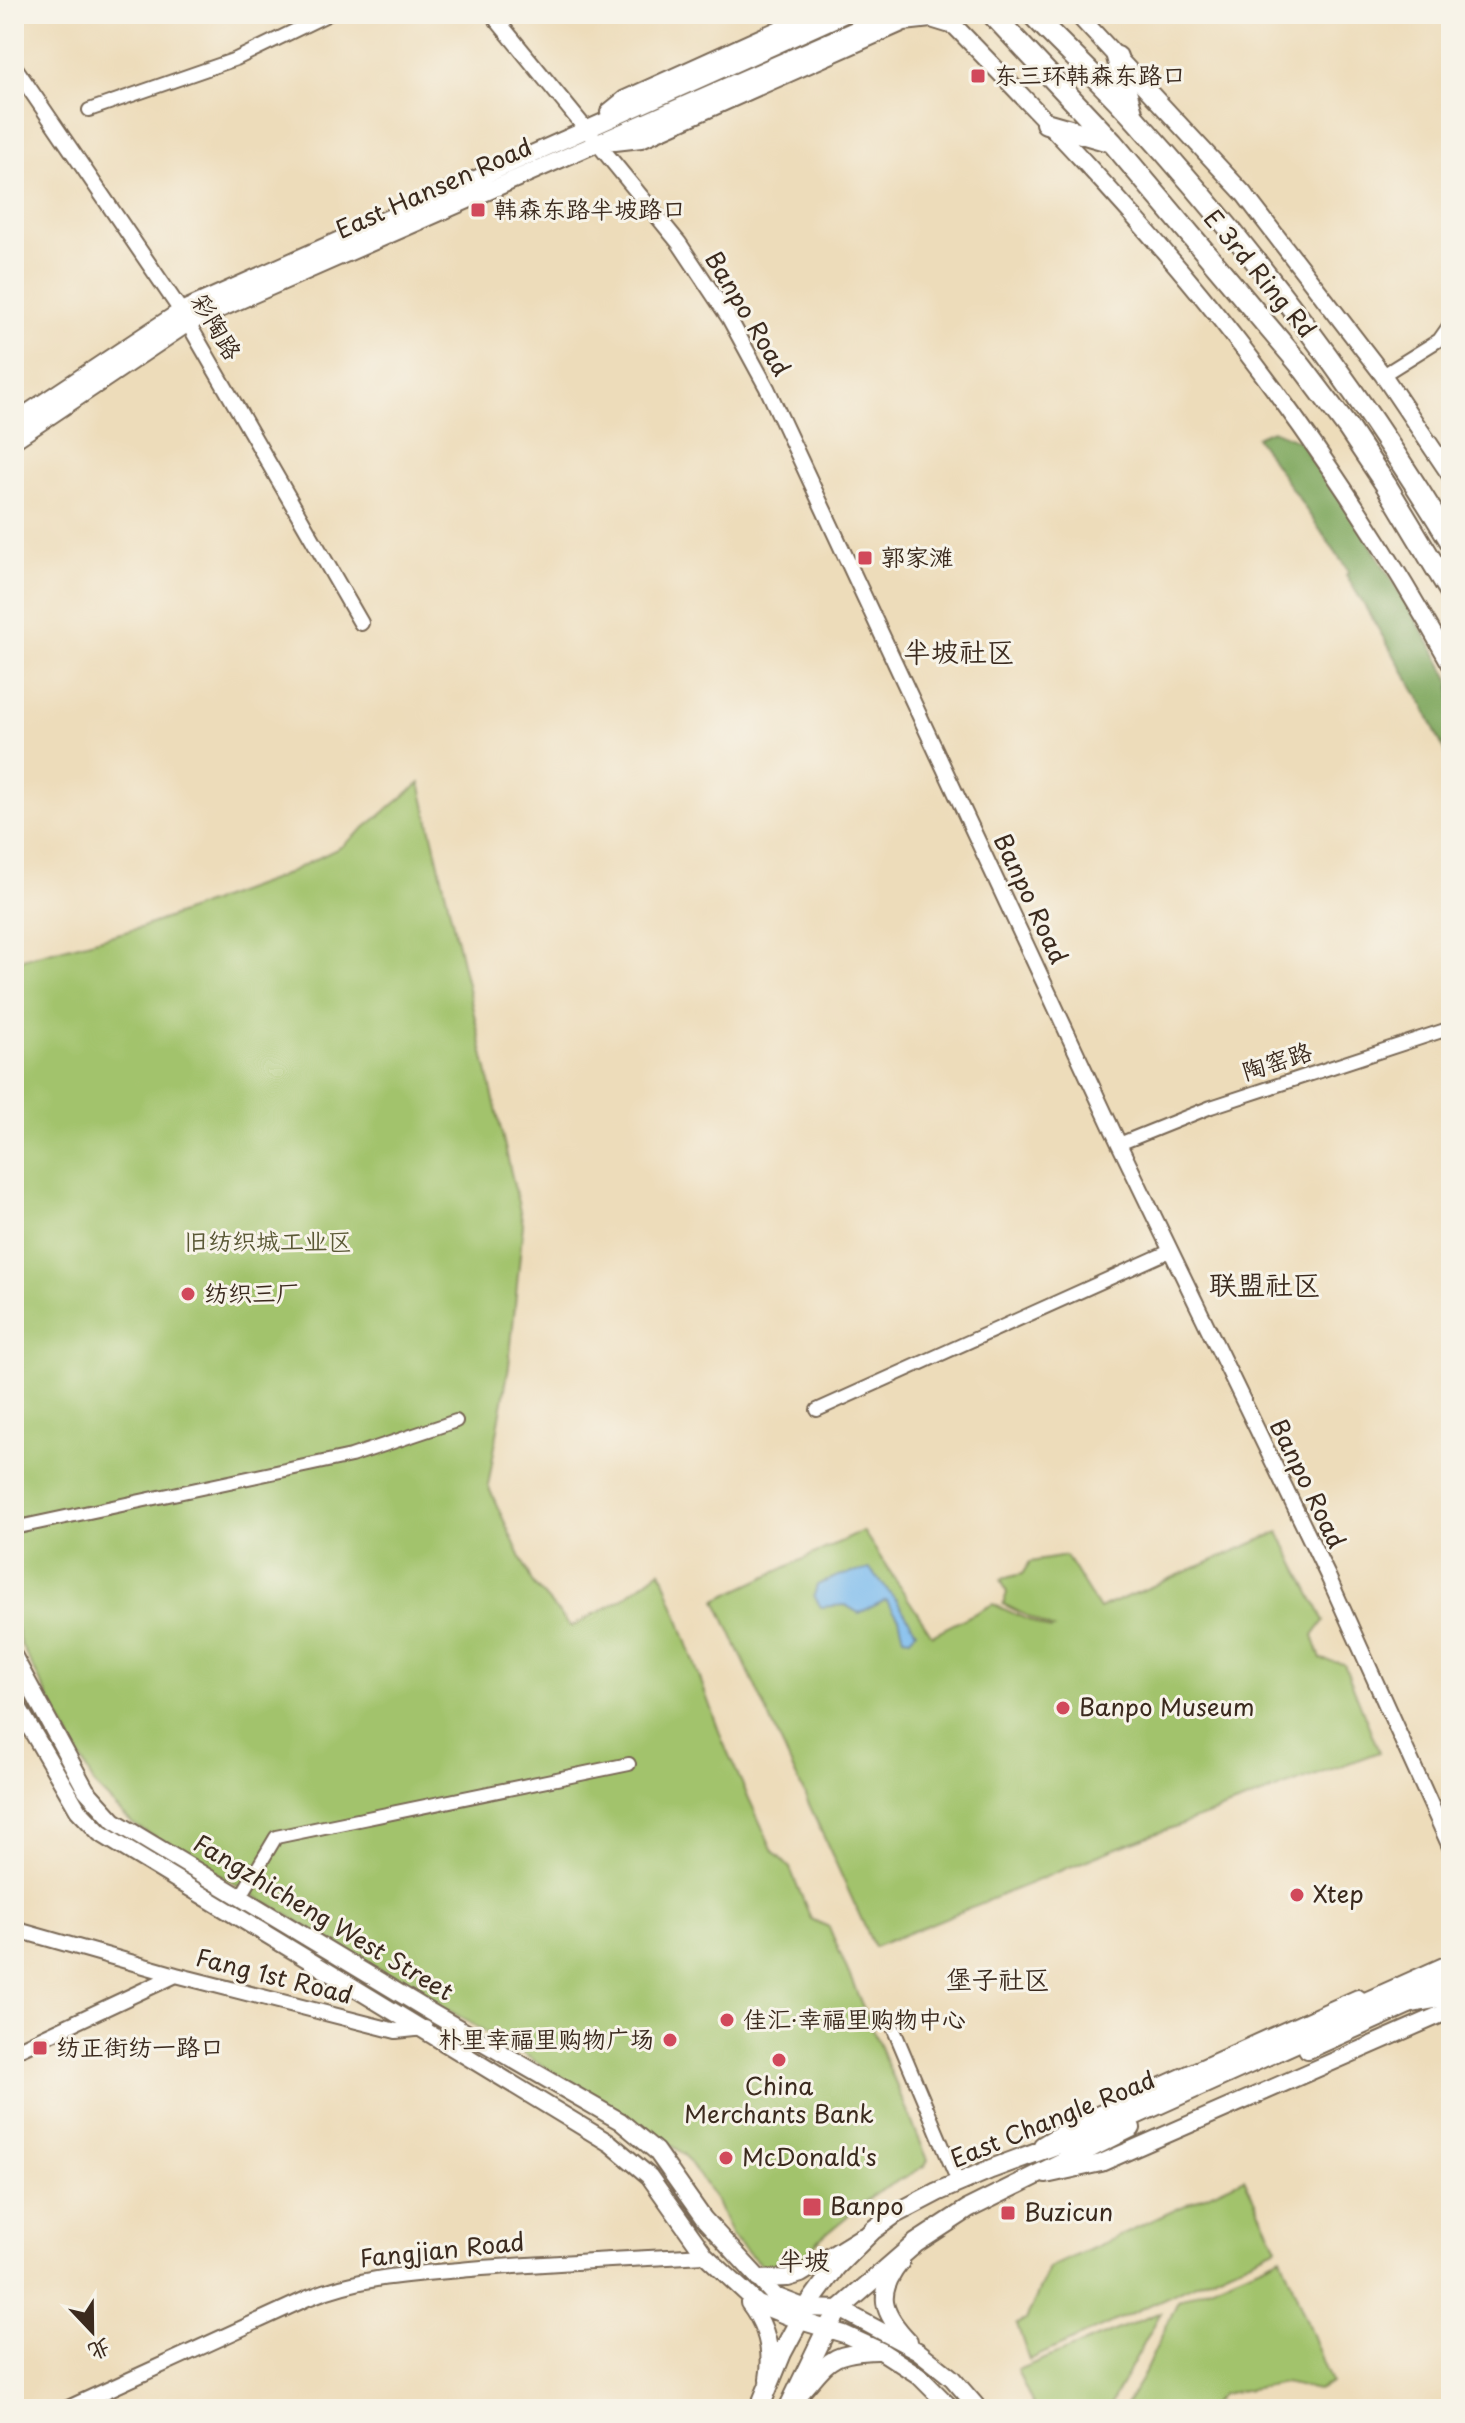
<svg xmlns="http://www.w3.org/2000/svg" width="1465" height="2423" viewBox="0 0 1465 2423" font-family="'Playpen Sans','LXGW WenKai TC',sans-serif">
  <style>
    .green { fill: #a2c36c; stroke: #6e7645; stroke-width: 2 }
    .forest { fill: #81a960; stroke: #5e6a3f; stroke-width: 2 }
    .water { fill: #7abbef; stroke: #5a7286; stroke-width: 2 }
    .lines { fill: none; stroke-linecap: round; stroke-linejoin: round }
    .minor-casing { stroke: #796855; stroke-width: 16 }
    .tertiary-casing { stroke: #796855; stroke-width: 18 }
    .secondary-casing { stroke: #796855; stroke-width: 20 }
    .primary-casing { stroke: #796855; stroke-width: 22 }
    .trunk-casing { stroke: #796855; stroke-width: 24 }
    .minor { stroke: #fff; stroke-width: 12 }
    .tertiary { stroke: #fff; stroke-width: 14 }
    .secondary { stroke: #fff; stroke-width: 16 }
    .primary { stroke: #fff; stroke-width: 18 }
    .trunk { stroke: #fff; stroke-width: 20 }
    .poi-dot { fill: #d1495b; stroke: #f7f3e8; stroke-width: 3 }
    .labels { text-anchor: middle; stroke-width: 6; stroke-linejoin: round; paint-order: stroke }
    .poi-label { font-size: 24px; fill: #3b2a1e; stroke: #f7f3e8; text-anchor: start }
    .street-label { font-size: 24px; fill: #3b2a1e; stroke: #f7f3e8 }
    .park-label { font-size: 24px; fill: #5a5835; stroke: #f7f3e8 }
    .neighbourhood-label { font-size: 26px; fill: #3b2a1e; stroke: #f7f3e8 }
    .quarter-label { font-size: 28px; fill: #3b2a1e; stroke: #f7f3e8 }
  </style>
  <rect width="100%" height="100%" fill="#f7f3e8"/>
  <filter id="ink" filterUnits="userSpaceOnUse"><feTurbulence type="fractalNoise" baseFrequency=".0125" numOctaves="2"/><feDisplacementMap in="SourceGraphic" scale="16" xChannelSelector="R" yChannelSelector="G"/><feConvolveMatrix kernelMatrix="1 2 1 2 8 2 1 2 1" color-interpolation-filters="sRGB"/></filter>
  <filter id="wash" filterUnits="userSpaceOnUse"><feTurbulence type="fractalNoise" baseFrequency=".006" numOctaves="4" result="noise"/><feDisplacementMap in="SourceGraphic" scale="32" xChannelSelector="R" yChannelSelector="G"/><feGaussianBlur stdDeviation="1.8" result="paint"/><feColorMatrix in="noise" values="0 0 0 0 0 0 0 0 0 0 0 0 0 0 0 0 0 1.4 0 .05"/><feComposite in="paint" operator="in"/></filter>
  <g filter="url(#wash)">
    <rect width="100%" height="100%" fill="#eddcba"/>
    <path class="green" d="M420,783L523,1224L509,1366L488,1486L533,1584L571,1627L621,1600L661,1570L723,1742L773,1851L790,1868L811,1919L829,1927L928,2160L925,2166L873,2195L821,2238L797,2265L788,2270L768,2272L732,2236L716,2200L684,2154L640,2123L133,1824L95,1786L20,1643L14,1615V961L140,928L277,878L341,847Z
      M863,1531L932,1635L993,1604L1050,1630L1053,1629L1003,1604L1007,1593L1001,1579L1022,1574L1030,1562L1066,1556L1099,1609L1279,1532L1324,1621L1313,1636L1321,1659L1344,1664L1379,1752L1114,1849L874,1947L716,1600Z
      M1244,2178L1277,2247L1029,2360L1017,2324L1026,2320L1049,2268Z
      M1281,2256L1331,2383L1318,2390L1284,2383L1222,2394L1207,2409H1123L1141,2380L1178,2301Z
      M1161,2312L1108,2409H1035L1017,2370Z"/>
    <path class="forest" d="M1272,430L1299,441L1365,535L1435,652L1451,683V765L1422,702L1346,575L1349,572L1256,437Z"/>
    <path class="water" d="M870,1569L897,1601L916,1631L910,1638L904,1637L899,1618L886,1600L859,1613L845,1605L821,1607L814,1596L817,1585L838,1576Z"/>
  </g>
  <g filter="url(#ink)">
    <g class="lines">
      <g class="minor-casing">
        <path id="minor" d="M89,110L236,59L329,14
          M1383,375L1439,340L1451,323
          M1119,1144L1211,1107L1451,1028
          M817,1410L1170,1251
          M14,1528L351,1456L456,1421
          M241,1896L276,1837L629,1764
          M889,2018L958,2182"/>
      </g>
      <g class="tertiary-casing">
        <path id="tertiary" d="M492,14L679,243L729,318L767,388L1119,1144L1327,1574L1451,1849
          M14,66L181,311L361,623
          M14,1929L176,1975
          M14,2051L176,1975L396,2031L425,2028
          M66,2409L308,2298C361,2276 414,2274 471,2269C549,2263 627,2259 705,2255"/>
      </g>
      <g class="secondary-casing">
        <path id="secondary" d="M943,14C1031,105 1120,196 1200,294C1292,406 1381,538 1451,665
          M1077,14L1244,194L1383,375L1451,476
          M609,112L625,99L813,14
          M615,142L641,139L904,22L931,19L954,26
          M14,422L181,311L845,14
          M14,440L188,323L891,14
          M14,1657L86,1790L114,1821L434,2014L620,2121L656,2151L704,2219L775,2296L806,2308L840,2309L918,2351L952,2378L979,2409
          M14,1700L78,1810L100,1833L611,2144L649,2176L705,2255L758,2304L797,2320L844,2334L881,2351L918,2375L952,2409
          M1042,2145L1075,2125L1358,1998
          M1046,2175L1101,2163L1451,2010
          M901,2262C875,2294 882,2313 909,2341
          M758,2279L788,2278L801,2274L861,2237
          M749,2303C766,2325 773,2351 768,2379
          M798,2396C830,2362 826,2353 877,2351"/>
      </g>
      <g class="primary-casing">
        <path id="primary" d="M1308,2049L1451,1985
          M759,2409L782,2353L806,2308L836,2267L873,2230L895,2214L937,2192L991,2169L1129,2118L1320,2032
          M788,2409L827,2328L840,2309L916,2243L968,2209L1131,2128"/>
      </g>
      <g class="trunk-casing">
        <path id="trunk" d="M992,14L1112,142L1302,367L1348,428L1386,485L1451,593
          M1032,14C1065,49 1102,82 1134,118C1253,249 1360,392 1451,542
          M1117,57L1133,116
          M1046,123L1112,142
          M1407,2003L1451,1995
          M1307,2038L1357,2007L1451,1965"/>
      </g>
      <use href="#minor" class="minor"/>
      <use href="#tertiary" class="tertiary"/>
      <use href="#secondary" class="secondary"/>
      <use href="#primary" class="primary"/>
      <use href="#trunk" class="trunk"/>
    </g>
  </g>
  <g class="poi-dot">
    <rect x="970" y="68" width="16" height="16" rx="4"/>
    <rect x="470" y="202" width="16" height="16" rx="4"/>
    <rect x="857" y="550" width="16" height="16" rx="4"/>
    <circle cx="188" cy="1294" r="8"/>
    <circle cx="1063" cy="1708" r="8"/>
    <circle cx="1297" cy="1895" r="8"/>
    <circle cx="727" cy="2020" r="8"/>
    <circle cx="670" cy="2040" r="8"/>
    <rect x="32" y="2040" width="16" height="16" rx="4"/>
    <circle cx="779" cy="2060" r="8"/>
    <circle cx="726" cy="2158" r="8"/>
    <rect x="802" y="2197" width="20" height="20" rx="4"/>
    <rect x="1000" y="2205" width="16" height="16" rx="4"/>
  </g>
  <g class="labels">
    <g class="poi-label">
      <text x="994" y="84">东三环韩森东路口</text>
      <text x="494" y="218">韩森东路半坡路口</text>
      <text x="881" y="566">郭家滩</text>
      <text x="204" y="1302">纺织三厂</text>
      <text x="1079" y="1716">Banpo Museum</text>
      <text x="1313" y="1903">Xtep</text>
      <text x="743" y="2028">佳汇·幸福里购物中心</text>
      <text x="654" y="2048" text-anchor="end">朴里幸福里购物广场</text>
      <text x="56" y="2056">纺正街纺一路口</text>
      <text x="779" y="2095" text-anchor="middle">China<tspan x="779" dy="28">Merchants Bank</tspan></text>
      <text x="742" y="2166">McDonald's</text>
      <text x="830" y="2215">Banpo</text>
      <text x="1024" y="2221">Buzicun</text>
    </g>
    <g class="street-label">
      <text transform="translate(434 189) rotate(-24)" y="8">East Hansen Road</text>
      <text transform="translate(1259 274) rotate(50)" y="8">E 3rd Ring Rd</text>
      <text transform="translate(747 314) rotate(59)" y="8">Banpo Road</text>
      <text transform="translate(216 327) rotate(59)" y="8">彩陶路</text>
      <text transform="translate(1030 899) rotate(65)" y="8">Banpo Road</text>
      <text transform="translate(1277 1062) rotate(-18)" y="8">陶窑路</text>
      <text transform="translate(1307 1484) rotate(64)" y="8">Banpo Road</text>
      <text transform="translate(323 1918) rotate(31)" y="8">Fangzhicheng West Street</text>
      <text transform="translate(274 1977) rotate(14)" y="8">Fang 1st Road</text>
      <text transform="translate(1053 2120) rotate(-22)" y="8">East Changle Road</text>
      <text transform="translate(442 2251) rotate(-6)" y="8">Fangjian Road</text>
    </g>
    <g class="park-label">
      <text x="268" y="1250">旧纺织城工业区</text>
    </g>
    <g class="neighbourhood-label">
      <text x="998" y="1989">堡子社区</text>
      <text x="804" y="2270">半坡</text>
    </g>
    <g class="quarter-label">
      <text x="959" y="662">半坡社区</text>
      <text x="1265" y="1295">联盟社区</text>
    </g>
  </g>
  <rect width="1465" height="2423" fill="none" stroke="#f7f3e8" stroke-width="48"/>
  <g transform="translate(92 2331) rotate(158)" stroke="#f7f3e8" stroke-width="6" paint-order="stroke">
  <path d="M0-6L14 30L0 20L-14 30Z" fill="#3b2a1e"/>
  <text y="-12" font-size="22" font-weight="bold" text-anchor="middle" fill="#3b2a1e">北</text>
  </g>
</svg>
